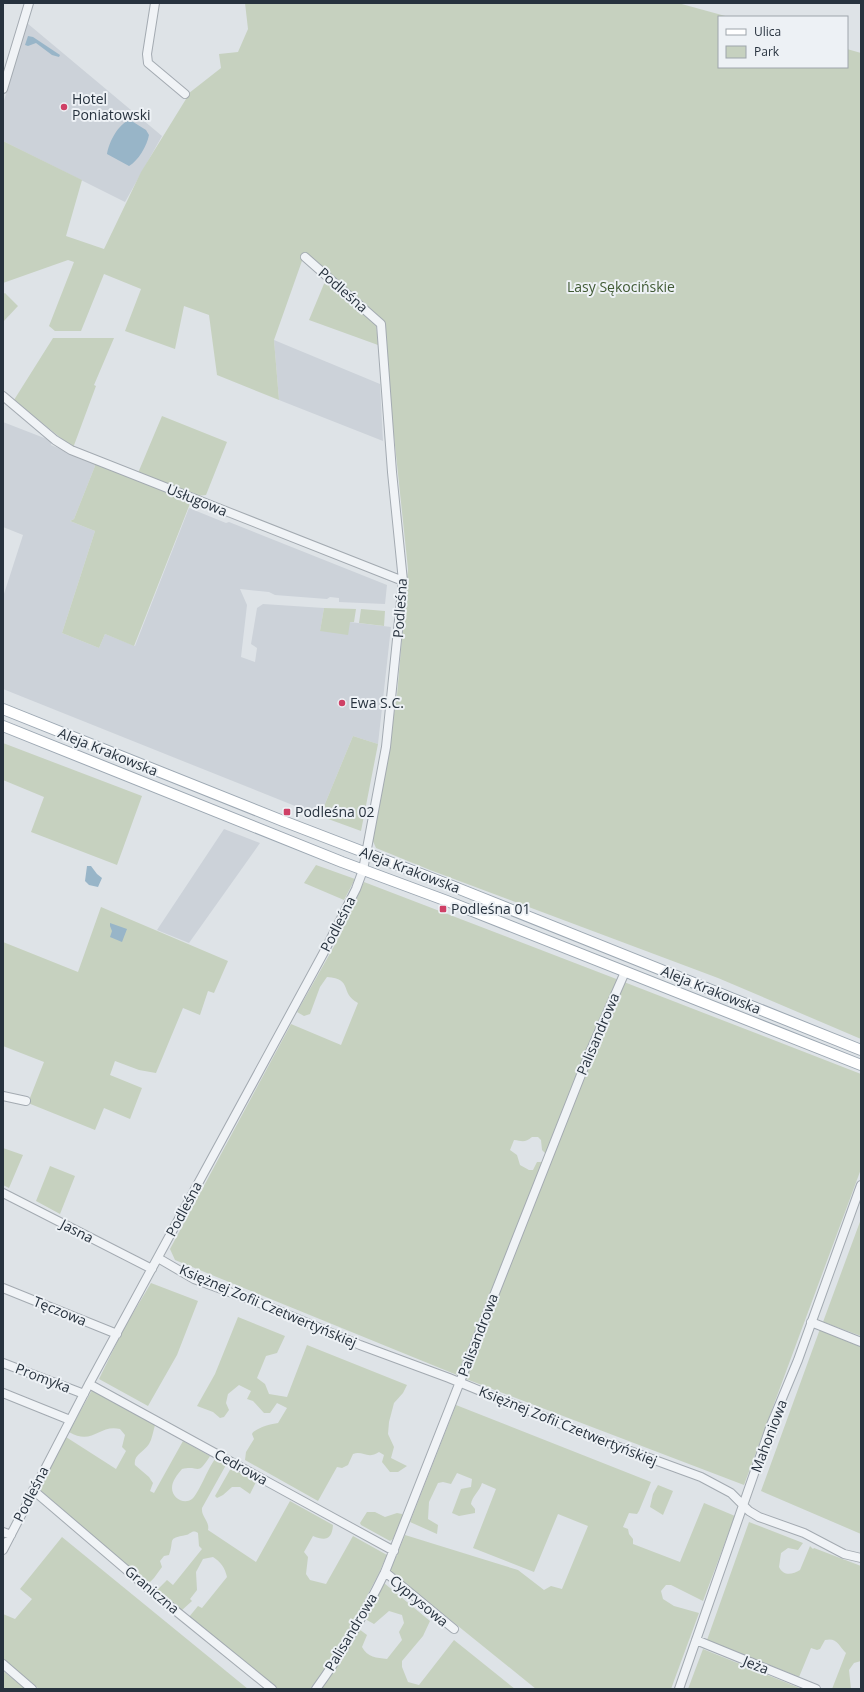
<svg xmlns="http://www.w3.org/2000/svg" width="864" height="1692" viewBox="0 0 864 1692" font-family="'Open Sans',sans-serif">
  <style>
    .built { fill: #ccd2d9 }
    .green { fill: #c6d1bf }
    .water { fill: #98b5c8 }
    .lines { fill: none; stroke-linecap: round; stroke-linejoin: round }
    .minor-casing { stroke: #a3aab1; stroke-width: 10 }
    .major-casing { stroke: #9da8b3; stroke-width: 12 }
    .minor { stroke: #f0f3f6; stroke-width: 8 }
    .major { stroke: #fff; stroke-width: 10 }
    .poi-dot { fill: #cf4066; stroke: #edf1f5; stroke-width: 1.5 }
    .labels { text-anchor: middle; stroke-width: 4; stroke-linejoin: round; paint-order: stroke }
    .poi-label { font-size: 14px; fill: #27323e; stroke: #edf1f5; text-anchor: start }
    .park-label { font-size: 14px; fill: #405a34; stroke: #edf1f5 }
    .street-label { font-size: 14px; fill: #27323e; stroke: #edf1f5 }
  </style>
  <rect width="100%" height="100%" fill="#dee3e7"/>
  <path class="built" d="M27,23L162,136L125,202L3,141V104Z
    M274,340L380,384L383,441L279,400Z
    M3,422L52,441L51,445L93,462L95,466L74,519L70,521L95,531L62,633L99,648L105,634L135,646L189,508L226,523L229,522L387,585L385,604L339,602V598L330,597L327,599L275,595L269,592L240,589L247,605L241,657L255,662L257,648L251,644L257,608L263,604L324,608L320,631L350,622L391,627L378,744L353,736L320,816L3,689V597L23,535L3,527Z
    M224,829L260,843L189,943L157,930Z"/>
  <path class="green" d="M245,3H678L729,17H719V67H847V49L861,53V1039L718,978L430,870L376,848L372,839L384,779L397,695L408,569L389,388L385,325L303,258L274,340L279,400L217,375L209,315L184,306L175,349L125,331L141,289L104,274L81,331H55L49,326L74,262L68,260L3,283V141L82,180L66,236L104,249L141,172L186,99L184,97L221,68L219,54L238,52L248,29Z
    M326,279L376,323L378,345L309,320Z
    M5,293L18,306L3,322V294Z
    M53,338H114L94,385L96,386L73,448L14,400Z
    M162,416L227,442L206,495L197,496L138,473Z
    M93,462L191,501L134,646L105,634L99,648L62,633L95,531L70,521L74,519L95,466Z
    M324,608L356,609L354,622H350L348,635L320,631Z
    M361,609L385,611L384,626L359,623Z
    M353,736L378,744L361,831L320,816Z
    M3,743L142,796L117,865L31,832L44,797L3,780Z
    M316,865L355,879L344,900L304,883Z
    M364,882L619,980L546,1154L542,1150L541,1140L538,1137H532C525,1143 522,1141 514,1140L510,1150L517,1155L520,1165L529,1170H533L537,1162H543L457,1375L175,1260L170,1249L291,1024L341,1045L358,1003C339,993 354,979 327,977L320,987L310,1014L304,1016L297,1012L337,941Z
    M101,907L228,961L214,993L208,991L200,1015L183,1008L156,1073L139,1070L115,1061L110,1075L142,1088L130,1119L104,1108L95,1130L28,1103L44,1062L3,1046V942L78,972Z
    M624,982L861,1074V1169L744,1485L466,1379L575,1095Z
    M3,1148L23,1155L9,1188L3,1185Z
    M50,1166L75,1176L60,1214L36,1201Z
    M861,1219V1336L823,1322Z
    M151,1283L198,1301L177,1355L148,1406L99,1379L123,1330Z
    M238,1317L285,1336L277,1353L266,1356L257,1378L265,1384L269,1394L287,1397L307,1345L407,1385L403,1393L394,1403L389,1422L388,1434L394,1447L391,1458L407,1466L398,1472H390L382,1462L384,1455L379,1452C367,1460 363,1450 353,1454L348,1465L342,1468L337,1467L318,1501L245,1460L246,1452L254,1439L252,1434C255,1428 271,1424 278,1423L287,1408L277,1403L270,1413H264L253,1401L247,1399L251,1391L239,1385L228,1394L226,1403L229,1410L224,1417L220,1418L213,1412L197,1406L215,1374Z
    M820,1329L861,1346V1534L761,1491Z
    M92,1390L155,1425C153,1432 152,1439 149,1444C144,1452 133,1455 135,1465L149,1477L153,1483L150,1491L154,1493L183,1441L210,1456C197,1477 200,1465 182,1469C177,1475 172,1481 172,1488C172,1498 184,1505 192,1499C198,1495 208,1468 215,1459L226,1465L202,1508C201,1517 210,1521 208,1530L256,1562L290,1501L333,1525C332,1540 325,1541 313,1536L304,1552L308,1557L306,1574L310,1580L326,1584L353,1536L387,1555L378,1575L338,1651L310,1689H278L189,1617L198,1606L202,1608L227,1577C225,1568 221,1562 213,1557L203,1559L196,1572L197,1590L190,1599L192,1601L181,1611L156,1591L167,1580L173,1585L202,1549L199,1546L198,1533C192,1529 191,1534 186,1535C166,1539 175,1539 169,1555L164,1556L160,1561L162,1567L154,1578L148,1584L39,1489L66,1437L116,1469L126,1451L122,1447L125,1435L120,1429C99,1424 93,1446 69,1432Z
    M456,1405L651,1482L639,1511L637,1514L629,1513L623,1527L628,1529L629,1534L633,1539V1544L680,1562L704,1503L735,1516L703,1601L671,1585H666L661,1591L663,1599L674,1606L699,1613L671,1689H536L390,1571L405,1535L518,1570L544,1590L551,1586L562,1589L588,1526L558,1514L534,1572L473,1548L496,1489L482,1483C480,1491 472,1496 471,1504L475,1509V1513L459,1516L452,1513L461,1489L471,1487L472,1479L457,1473L451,1484L443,1482L438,1483L429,1502L428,1519L438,1525L437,1534L410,1522Z
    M231,1468L256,1482L250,1494L240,1487H232L223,1495L217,1498L215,1496Z
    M658,1485L673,1491L663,1515L650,1507L653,1494Z
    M367,1512H375L385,1517L397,1513L402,1514L403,1516L393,1539L390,1541L361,1525L360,1523Z
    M749,1522L803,1543L798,1550L788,1548L781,1553L779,1567C784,1577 793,1574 800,1570L810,1546L813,1549L814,1548L861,1566V1661L854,1663L849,1670L851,1689H832L846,1653C839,1646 837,1637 825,1640L820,1649L817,1650L811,1648L799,1677L707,1640Z
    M62,1537L248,1689H39L3,1659V1614L15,1619L32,1599L20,1589Z
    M384,1583L430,1621L423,1636L402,1661V1667L408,1682L419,1685L454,1640L515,1689H321L344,1657L359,1629L367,1635L362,1647C367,1657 377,1658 387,1659L402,1640L399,1632L404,1623L402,1615L389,1611L374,1624L365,1619Z
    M703,1649L802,1689H688Z
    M3,1671L22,1686L25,1689H3Z"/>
  <path class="water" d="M28,36L33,37L60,55L59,57L52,55L36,43L28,46L25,45Z
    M130,120L146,130L149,135C147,146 138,161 129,166L107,154C109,142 118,124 130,120Z
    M87,866H91L97,874L102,878L98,887L89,885L85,881Z
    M110,923L127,929L122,942L110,937L112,931L110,926Z"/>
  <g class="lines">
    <g class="minor-casing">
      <path id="minor" d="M155,3L147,54L148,63L185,94
        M3,89L29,3
        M3,396L55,440L71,450L403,581
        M3,1096L26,1101
        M3,1193L152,1269
        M158,1258L194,1279L265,1305L360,1345L449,1378L600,1440L701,1477L731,1493L749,1511L759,1517L804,1533L844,1554L861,1558
        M3,1288L117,1334
        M811,1322L861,1342
        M3,1363L84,1394
        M89,1384L394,1551
        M3,1393L70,1420
        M33,1490L150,1590L272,1689
        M3,1532L11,1535
        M3,1550L89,1384L324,952L356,889L363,870L386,747L403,581L392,472L381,324L305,257
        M385,1572L454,1629
        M696,1640L816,1689
        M3,1664L32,1689
        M316,1689C343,1652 365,1613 385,1572L590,1052L625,972
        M679,1689L771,1425L798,1360L861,1185"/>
    </g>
    <g class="major-casing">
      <path id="major" d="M3,709L283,821L452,886L861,1050
        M3,726L342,862L447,901L861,1065"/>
    </g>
    <use href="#minor" class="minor"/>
    <use href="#major" class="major"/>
  </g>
  <g class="poi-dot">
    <circle cx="64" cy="107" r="4"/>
    <circle cx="342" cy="703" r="4"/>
    <rect x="283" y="808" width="8" height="8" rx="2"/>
    <rect x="439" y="905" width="8" height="8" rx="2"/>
  </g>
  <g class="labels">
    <g class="poi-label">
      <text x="72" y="104">Hotel<tspan x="72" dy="16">Poniatowski</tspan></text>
      <text x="350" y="708">Ewa S.C.</text>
      <text x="295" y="817">Podleśna 02</text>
      <text x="451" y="914">Podleśna 01</text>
    </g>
    <g class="park-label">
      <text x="621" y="292">Lasy Sękocińskie</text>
    </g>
    <g class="street-label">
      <text transform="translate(343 290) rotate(41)" y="5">Podleśna</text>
      <text transform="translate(197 500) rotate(22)" y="5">Usługowa</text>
      <text transform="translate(400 608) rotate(-86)" y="5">Podleśna</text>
      <text transform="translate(108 752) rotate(22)" y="5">Aleja Krakowska</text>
      <text transform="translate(410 870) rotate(21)" y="5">Aleja Krakowska</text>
      <text transform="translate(338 924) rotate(-63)" y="5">Podleśna</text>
      <text transform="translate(711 990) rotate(22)" y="5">Aleja Krakowska</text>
      <text transform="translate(598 1034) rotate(-67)" y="5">Palisandrowa</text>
      <text transform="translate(184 1209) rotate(-62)" y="5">Podleśna</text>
      <text transform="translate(77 1231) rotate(27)" y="5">Jasna</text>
      <text transform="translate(268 1306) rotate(23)" y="5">Księżnej Zofii Czetwertyńskiej</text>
      <text transform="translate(60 1311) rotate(22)" y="5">Tęczowa</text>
      <text transform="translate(478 1335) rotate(-69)" y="5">Palisandrowa</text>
      <text transform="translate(43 1378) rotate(21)" y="5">Promyka</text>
      <text transform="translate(568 1426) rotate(22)" y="5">Księżnej Zofii Czetwertyńskiej</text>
      <text transform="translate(769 1436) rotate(-69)" y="5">Mahoniowa</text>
      <text transform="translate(241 1467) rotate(29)" y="5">Cedrowa</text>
      <text transform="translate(31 1494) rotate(-63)" y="5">Podleśna</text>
      <text transform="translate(152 1590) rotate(40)" y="5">Graniczna</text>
      <text transform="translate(419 1601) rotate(40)" y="5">Cyprysowa</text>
      <text transform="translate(351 1632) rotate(-59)" y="5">Palisandrowa</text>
      <text transform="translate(756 1665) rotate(22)" y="5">Jeża</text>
    </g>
  </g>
  <rect width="864" height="1692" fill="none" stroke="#27323e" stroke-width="8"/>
  <rect x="718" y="16" width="130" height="52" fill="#edf1f5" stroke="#9ea5ac"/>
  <rect x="726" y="29" width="20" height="6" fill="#ffffff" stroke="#9ea5ac"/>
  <text x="754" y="36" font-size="12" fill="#27323e">Ulica</text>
  <rect x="726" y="46" width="20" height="12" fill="#c6d1bf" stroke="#9ea5ac"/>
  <text x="754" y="56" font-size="12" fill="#27323e">Park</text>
</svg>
